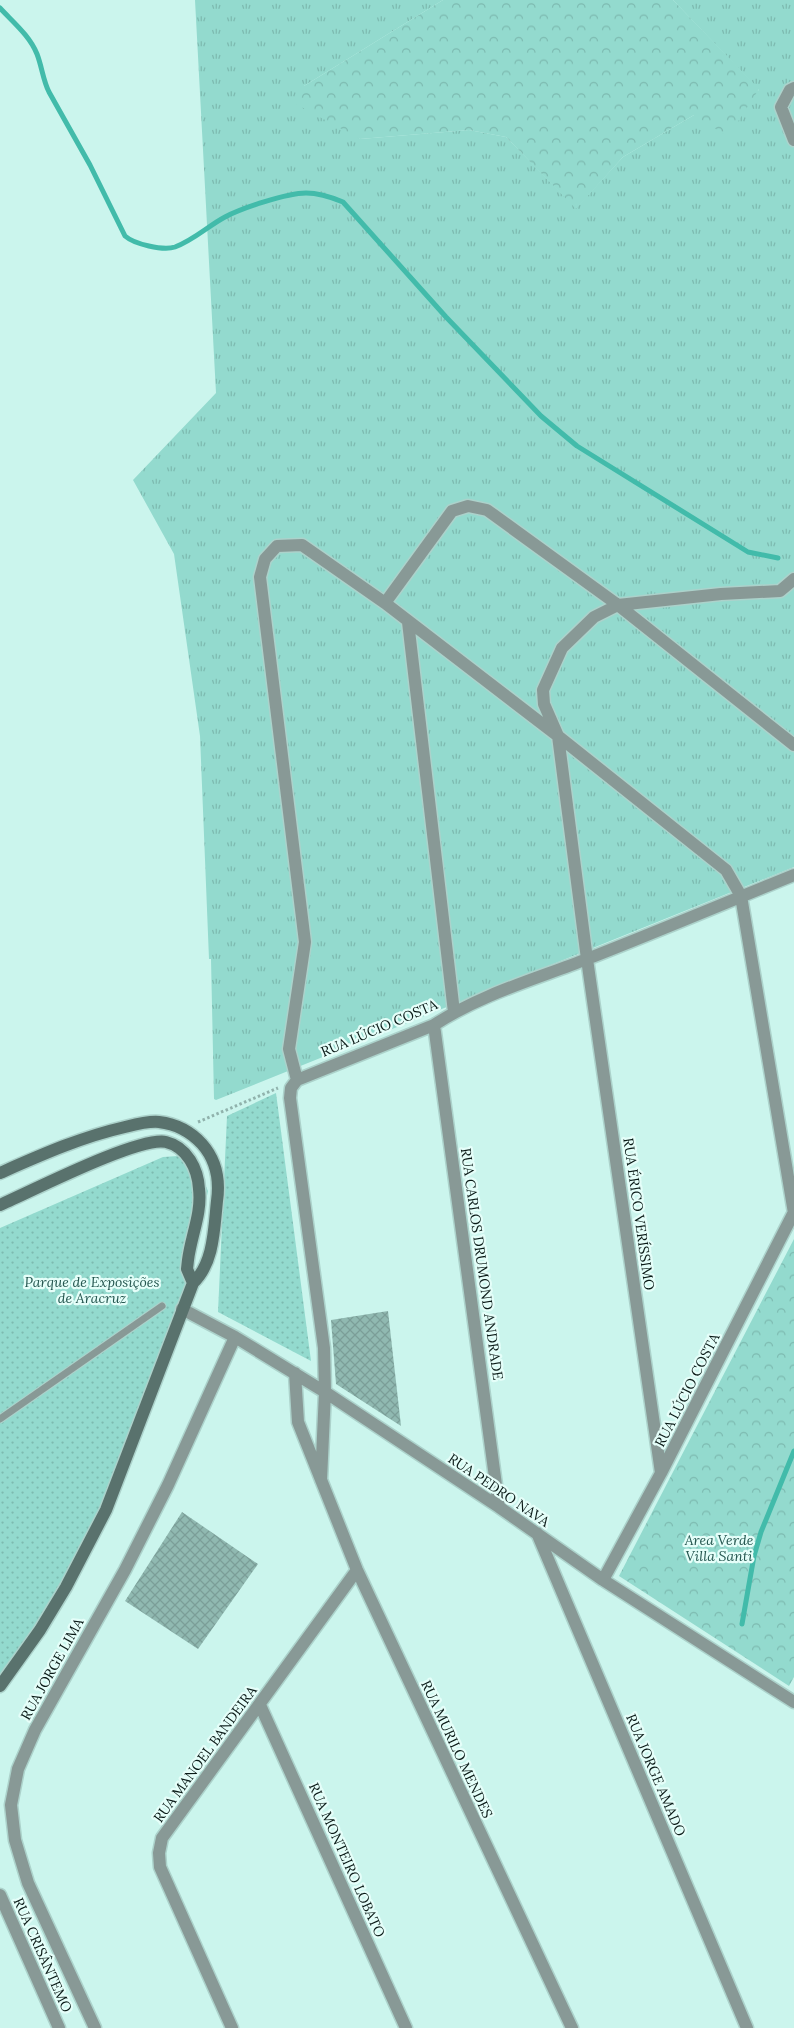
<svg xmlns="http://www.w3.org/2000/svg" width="794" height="2028" viewBox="0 0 794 2028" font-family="Lora,serif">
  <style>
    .grass { fill: url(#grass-tufts) }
    .forest { fill: url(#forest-crowns) }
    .park { fill: url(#park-dots) }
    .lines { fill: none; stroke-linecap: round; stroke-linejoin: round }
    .stream { stroke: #42bbaa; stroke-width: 5 }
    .building { fill: url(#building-cross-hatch) }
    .lane-casing { stroke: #acd2cb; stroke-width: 9 }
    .street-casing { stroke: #acd2cb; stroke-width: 15 }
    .secondary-casing { stroke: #acd2cb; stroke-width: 15 }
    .path { stroke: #90b2ac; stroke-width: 3; stroke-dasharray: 2.5 2.5; stroke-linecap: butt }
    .lane { stroke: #889996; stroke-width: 7 }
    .street { stroke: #889996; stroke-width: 12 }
    .secondary { stroke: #59726d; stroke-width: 12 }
    .labels { text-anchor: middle; stroke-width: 4.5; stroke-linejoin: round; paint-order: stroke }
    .street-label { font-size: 14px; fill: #091916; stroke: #e5fef9 }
    .park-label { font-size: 14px; font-style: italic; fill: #24564f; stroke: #e5fef9 }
  </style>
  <defs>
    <pattern id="grass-tufts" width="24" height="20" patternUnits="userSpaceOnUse" patternTransform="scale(1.25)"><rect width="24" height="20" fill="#93dace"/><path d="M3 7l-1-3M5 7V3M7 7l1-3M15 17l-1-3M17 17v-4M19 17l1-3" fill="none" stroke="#7dbab0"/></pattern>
    <pattern id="forest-crowns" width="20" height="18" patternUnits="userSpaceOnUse" patternTransform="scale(1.25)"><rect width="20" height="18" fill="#93dace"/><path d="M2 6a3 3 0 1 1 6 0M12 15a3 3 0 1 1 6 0" fill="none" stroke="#7dbab0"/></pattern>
    <pattern id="park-dots" width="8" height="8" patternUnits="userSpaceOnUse" patternTransform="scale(1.25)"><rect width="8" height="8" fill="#93dace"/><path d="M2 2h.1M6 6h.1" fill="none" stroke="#7dbab0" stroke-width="1.8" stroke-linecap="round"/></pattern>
    <pattern id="building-cross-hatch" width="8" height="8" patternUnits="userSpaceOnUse" patternTransform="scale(1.25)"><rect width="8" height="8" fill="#90b9b1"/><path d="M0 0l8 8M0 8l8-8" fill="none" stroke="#7b9e98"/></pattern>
  </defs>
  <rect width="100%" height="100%" fill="#cbf5ed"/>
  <path class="grass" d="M195,0H443L304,86L360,139L469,130L506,137L576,208L623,157L694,115L759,90L673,0H794V867L216,1100L214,1099L211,959H209L200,736L174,554L133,480L216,393Z"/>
  <path class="forest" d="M443,0H673L759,89L728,137L694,115L623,157L576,209L506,137L469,130L360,139L294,103L304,86Z
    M794,1239V1677L789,1686L619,1576Z"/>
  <path class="park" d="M276,1093L311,1361L218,1312L227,1116Z
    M178,1156L188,1159L198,1168L208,1191L185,1299L163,1375L76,1567L0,1679V1228L163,1157Z"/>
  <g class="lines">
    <path class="stream" d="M0,8C13,22 30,36 37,54C42,67 43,80 49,92L90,165L125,236C134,244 163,251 175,247C194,240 208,226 225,217C242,208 287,193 306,193C319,193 331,197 343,202L446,317L541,416L577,446L748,552L778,558
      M742,1624L754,1556L761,1532L794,1451"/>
  </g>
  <path class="building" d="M388,1311L401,1426L336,1384L331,1320Z
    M182,1512L258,1564L198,1649L125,1601Z"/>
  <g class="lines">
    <g class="lane-casing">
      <path id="lane" d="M0,1419L162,1306"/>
    </g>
    <g class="street-casing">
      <path id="street" d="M794,88L790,90L781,107L794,140
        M385,603L452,511L468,506L487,510L618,605L794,745
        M408,622L454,1012
        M434,1025L499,1507
        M297,1080L289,1049L305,942L260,577L265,559L277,546L302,545L385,603L558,736L726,870L741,896L794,1213
        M182,1309L235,1337L325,1392L499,1507L603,1580L794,1702
        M295,1373L298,1422L357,1570L572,2028
        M661,1473L587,959L558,736L544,704L543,690L562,648L594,617L618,605L721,594L780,591L794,579
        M321,1480L325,1392L324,1348L290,1098L291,1088L297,1080L434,1025C481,994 536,979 587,959C656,932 725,903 794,875
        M537,1533L747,2028
        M603,1580L661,1473L794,1212
        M260,1705L406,2028
        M0,1895L59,2028
        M95,2028L28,1883L15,1840L11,1805L18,1769L35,1730L125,1570L168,1485L235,1337
        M232,2028L160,1867L159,1853L162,1838L357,1570"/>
    </g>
    <g class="secondary-casing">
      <path id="secondary" d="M0,1173C41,1155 81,1137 125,1127C137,1124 148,1121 159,1122C176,1124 191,1132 202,1144C217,1161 220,1180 217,1201C214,1229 214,1263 193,1283L106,1510L66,1587L40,1630L0,1686
        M0,1205C30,1192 139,1136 166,1142C187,1147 198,1169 199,1189C202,1213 191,1236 188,1260L187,1269L193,1283"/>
    </g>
    <path class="path" d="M198,1122L278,1088"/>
    <use href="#lane" class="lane"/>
    <use href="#street" class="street"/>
    <use href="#secondary" class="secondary"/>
  </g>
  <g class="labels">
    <g class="street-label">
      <text transform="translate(379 1028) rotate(-23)" y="5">RUA LÚCIO COSTA</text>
      <text transform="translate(639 1214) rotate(82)" y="5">RUA ÉRICO VERÍSSIMO</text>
      <text transform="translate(482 1264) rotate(82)" y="5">RUA CARLOS DRUMOND ANDRADE</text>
      <text transform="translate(687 1390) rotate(-63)" y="5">RUA LÚCIO COSTA</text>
      <text transform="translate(499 1490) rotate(34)" y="5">RUA PEDRO NAVA</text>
      <text transform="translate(52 1669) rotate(-61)" y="5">RUA JORGE LIMA</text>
      <text transform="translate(457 1749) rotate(65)" y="5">RUA MURILO MENDES</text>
      <text transform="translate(205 1754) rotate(-54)" y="5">RUA MANOEL BANDEIRA</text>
      <text transform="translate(656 1775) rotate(67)" y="5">RUA JORGE AMADO</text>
      <text transform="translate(347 1860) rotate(66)" y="5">RUA MONTEIRO LOBATO</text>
      <text transform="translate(43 1955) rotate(66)" y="5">RUA CRISÂNTEMO</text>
    </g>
    <g class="park-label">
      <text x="92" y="1287">Parque de Exposições<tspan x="92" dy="16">de Aracruz</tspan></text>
      <text x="719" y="1545">Area Verde<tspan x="719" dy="16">Villa Santi</tspan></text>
    </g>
  </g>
</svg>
